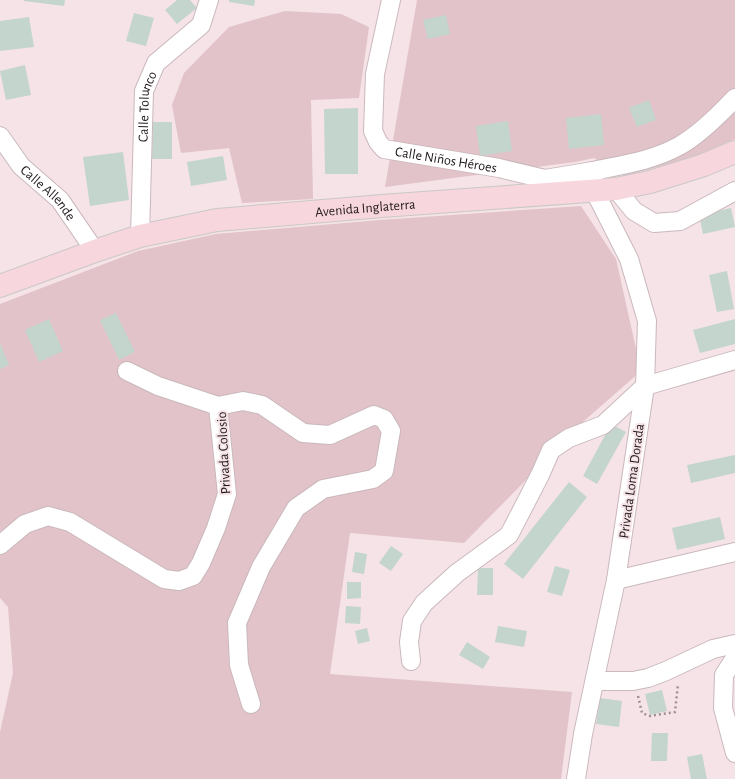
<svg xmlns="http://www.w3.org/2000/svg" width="735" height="779" viewBox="0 0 735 779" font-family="'Alegreya Sans',sans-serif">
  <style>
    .green { fill: #e1c3c9 }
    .building { fill: #c4d5ce }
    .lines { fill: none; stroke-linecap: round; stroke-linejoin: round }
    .minor-casing { stroke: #cab8bc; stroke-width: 20 }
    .major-casing { stroke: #c9c8c8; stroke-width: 24 }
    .path { stroke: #9d9093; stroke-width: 2.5; stroke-dasharray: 2 3; stroke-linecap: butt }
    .minor { stroke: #fff; stroke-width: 18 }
    .major { stroke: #f8d6dd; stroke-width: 22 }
    .labels { text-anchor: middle; stroke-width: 4; stroke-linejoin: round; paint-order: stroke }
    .street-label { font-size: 14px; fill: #1e181a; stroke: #f5e3e7 }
  </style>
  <rect width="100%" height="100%" fill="#f5e3e7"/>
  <path class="green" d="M417,0H735V139L695,157L624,176L594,158L575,162L385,187Z
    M285,11L341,14L369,27L359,98L311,100L313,199L242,203L229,148L181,153L172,105L184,73L229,27Z
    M581,206L616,259L641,371L584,421L464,543L350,533L330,674L572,692L561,779H0V732L13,673L8,607L0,598V304L138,251L216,234L380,220Z"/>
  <path class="building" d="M24,0H65L64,6L24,1Z
    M177,0H190L197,8L177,24L165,10Z
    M229,0H255L254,6L229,2Z
    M134,13L154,18L146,46L126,41Z
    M446,15L450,34L428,39L423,20Z
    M29,17L34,47L0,51V21Z
    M25,65L31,95L6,100L0,71Z
    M649,100L656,120L637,127L629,108Z
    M358,108V174H325L324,109Z
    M601,114L604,145L569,149L566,118Z
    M508,121L512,151L480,156L476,126Z
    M153,122H172V159H152Z
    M123,152L129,200L90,206L83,157Z
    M223,156L227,180L191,186L187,162Z
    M731,208L735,227L703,234L699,215Z
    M727,271L734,309L717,312L709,275Z
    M116,313L135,352L119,360L100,320Z
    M49,319L63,351L39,362L25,330Z
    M735,319V344L700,353L693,330Z
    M0,343L9,365L0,369Z
    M611,424L626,432L597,484L583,476Z
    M735,455V473L691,483L687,465Z
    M569,482L587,497L523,579L504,564Z
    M720,517L725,539L677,550L672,528Z
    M391,546L403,554L391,571L379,563Z
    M355,552L367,554L364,574L352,572Z
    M555,566L570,570L562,596L547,592Z
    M478,568H493V595H477Z
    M347,582H361V598L347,599Z
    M346,606L361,607L360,624L345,623Z
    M498,626L527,631L524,647L495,642Z
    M367,628L370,641L358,644L355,631Z
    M467,642L490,657L483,669L459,655Z
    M662,690L667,711L650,715L645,694Z
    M600,698L622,701L619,727L596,724Z
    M652,733H668L667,761H651Z
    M702,754L707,779H691L687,757Z"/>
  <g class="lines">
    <g class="minor-casing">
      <g id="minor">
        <path id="s1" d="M391,0L375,74L373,131L378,142L384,149L499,168L545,179L593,171L594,190L629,259L647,321L645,386L616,580L583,734L576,779"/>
        <path id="s2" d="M0,136L21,166L60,200L95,251"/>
        <path d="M593,171C621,165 652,161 679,146C699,135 719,115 735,98"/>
        <path d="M616,189L634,211L654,223L680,221L735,191"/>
        <path id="s3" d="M140,236L144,91L156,63L201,25L209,0"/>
        <path d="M127,371L158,386L218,406"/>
        <path d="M0,545L25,524L48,516L70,522L164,579L179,581L193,576L201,563L216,528L227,494L218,406L243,401L262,405L303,433L330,435L374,415L384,419L391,431L384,471L373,479L323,489L296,508L261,567L237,623L239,665L251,704"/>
        <path d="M616,580L735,552"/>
        <path d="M735,658L724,675L723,708L735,753"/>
        <path d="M411,661L409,642L412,621L424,603L457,573L509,535L540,475L551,450L569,438L603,425L645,386L735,360"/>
        <path d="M595,681H633L648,678L666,671L713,649L735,644"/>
      </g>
    </g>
    <g class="major-casing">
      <g id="major">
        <path id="s4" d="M0,286L95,251L140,236L217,220L382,206L616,189L650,182L704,165L735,152"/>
      </g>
    </g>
    <path class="path" d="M638,696L642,713L650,716L675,712L678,684"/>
    <use href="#minor" class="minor"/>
    <use href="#major" class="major"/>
  </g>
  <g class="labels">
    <g class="street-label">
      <text dy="5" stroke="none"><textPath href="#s3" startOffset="130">Calle Tolunco</textPath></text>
      <text dy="5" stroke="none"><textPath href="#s1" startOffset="217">Calle Niños Héroes</textPath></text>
      <text dy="5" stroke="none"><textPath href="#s2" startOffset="75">Calle Allende</textPath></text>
      <text dy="5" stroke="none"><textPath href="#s4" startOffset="376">Avenida Inglaterra</textPath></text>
      <text transform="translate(223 453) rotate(-93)" y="5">Privada Colosio</text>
      <text transform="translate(631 481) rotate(-82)" y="5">Privada Loma Dorada</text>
    </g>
  </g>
</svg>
